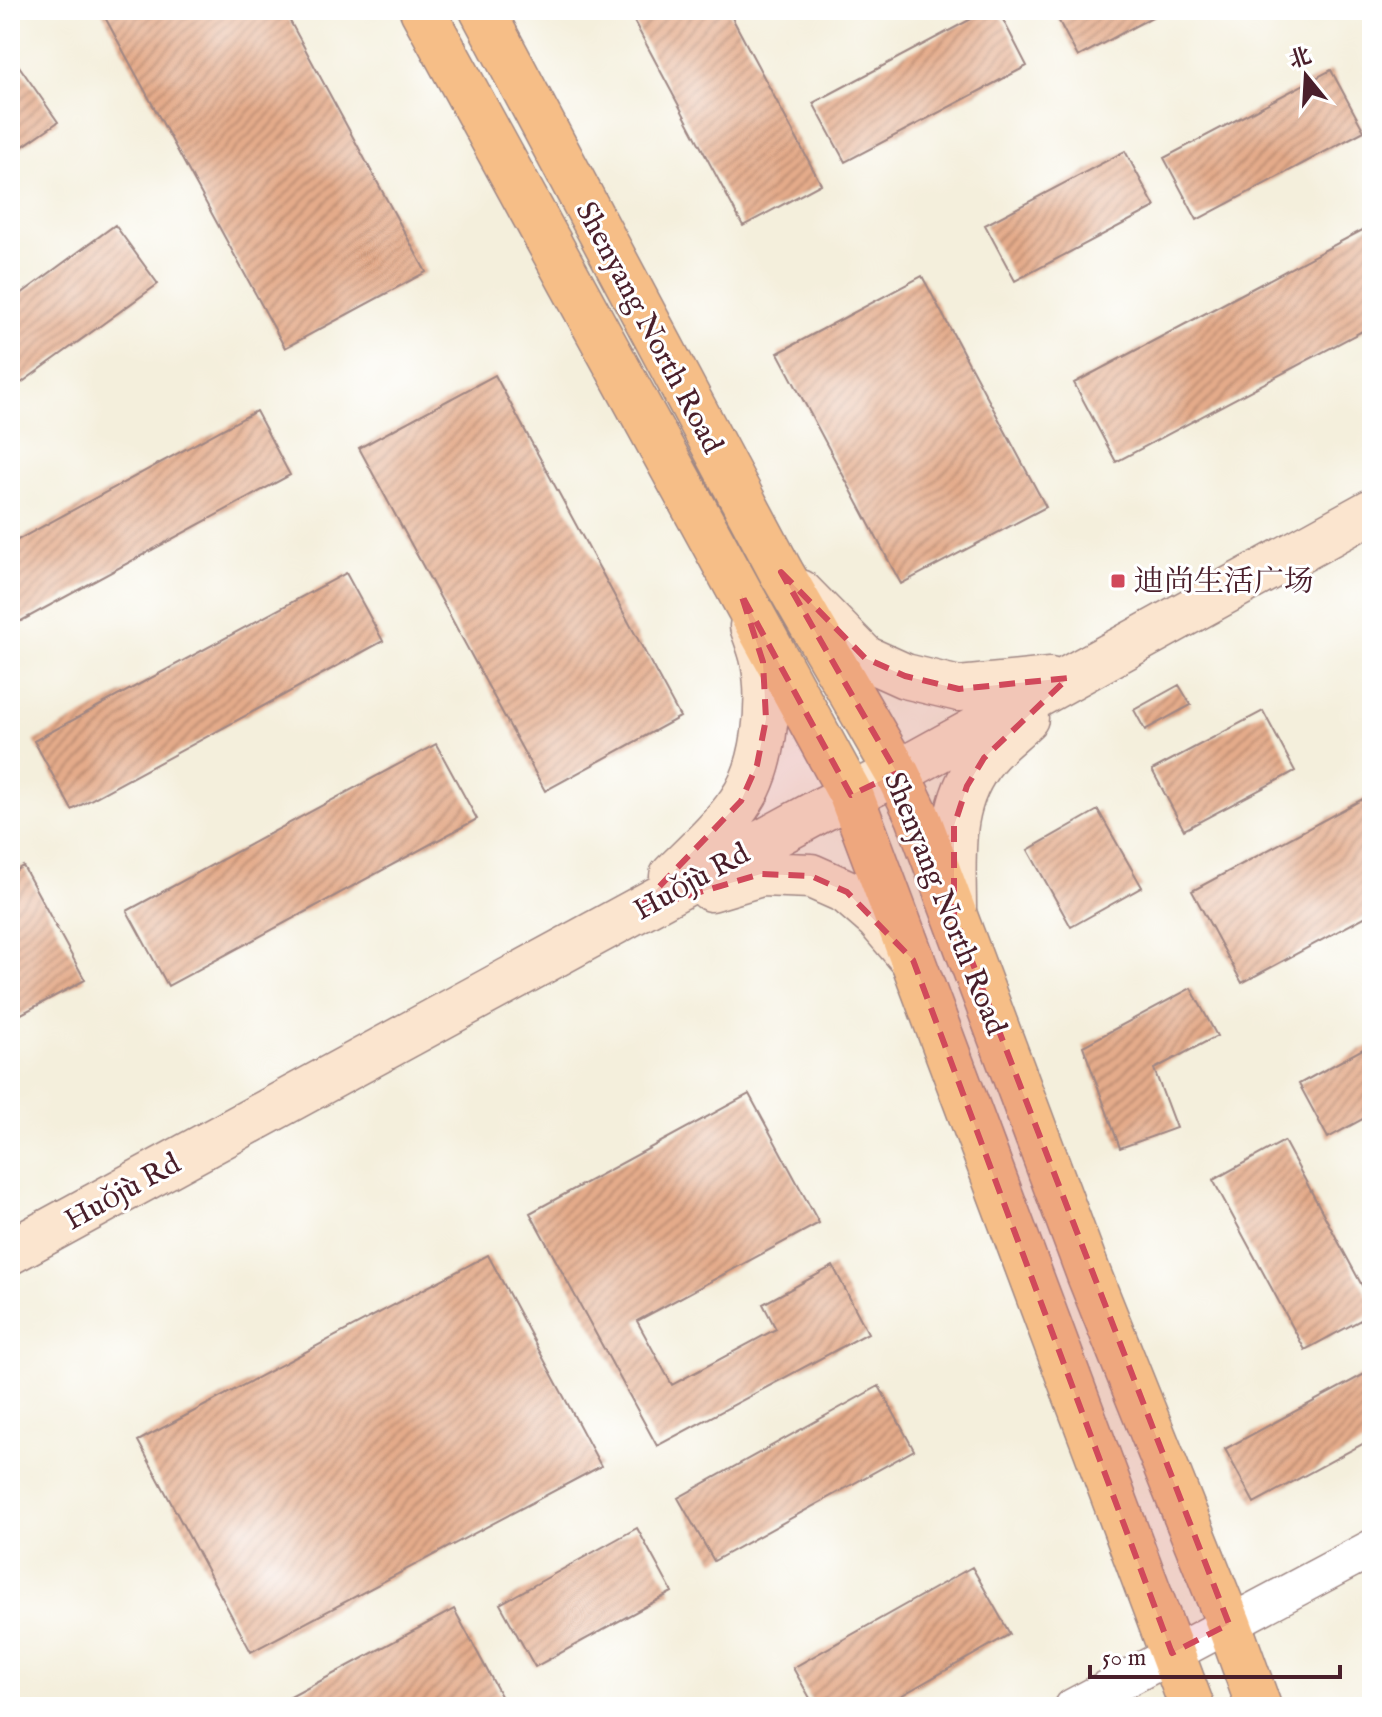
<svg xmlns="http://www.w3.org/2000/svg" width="1382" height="1717" viewBox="0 0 1382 1717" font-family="'IM FELL English','Noto Serif SC',serif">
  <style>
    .building { fill: url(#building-hatch) }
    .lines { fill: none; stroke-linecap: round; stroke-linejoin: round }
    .street-casing { stroke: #9f8784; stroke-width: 39 }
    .secondary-casing { stroke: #9f8784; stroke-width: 47 }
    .primary-casing { stroke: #9f8784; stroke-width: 47 }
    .street { stroke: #fff; stroke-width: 36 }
    .secondary { stroke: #fbe5cf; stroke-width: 44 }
    .primary { stroke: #f6be87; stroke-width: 44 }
    .marked { fill: #d1495b; fill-opacity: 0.2; stroke: #d1495b; stroke-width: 6; stroke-dasharray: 16 10; stroke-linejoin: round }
    .poi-dot { fill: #d1495b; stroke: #fff; stroke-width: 3 }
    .labels { text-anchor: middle; stroke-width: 6; stroke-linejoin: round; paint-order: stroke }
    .street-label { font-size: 30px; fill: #4a1f2b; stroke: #fff }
    .poi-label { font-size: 30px; fill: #4a1f2b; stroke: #fff; text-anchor: start }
  </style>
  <defs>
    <pattern id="building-hatch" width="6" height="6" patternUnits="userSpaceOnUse" patternTransform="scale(2)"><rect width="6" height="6" fill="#e4ab8a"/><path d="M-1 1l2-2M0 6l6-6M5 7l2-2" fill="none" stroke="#bb8b71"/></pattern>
  </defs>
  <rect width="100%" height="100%" fill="#fff"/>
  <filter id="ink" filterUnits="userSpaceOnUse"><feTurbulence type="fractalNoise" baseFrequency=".0125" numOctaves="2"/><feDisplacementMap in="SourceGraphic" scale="16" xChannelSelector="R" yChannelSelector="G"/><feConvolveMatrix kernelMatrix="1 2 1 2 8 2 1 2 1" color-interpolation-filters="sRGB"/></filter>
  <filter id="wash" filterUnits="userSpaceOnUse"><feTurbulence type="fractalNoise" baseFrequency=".006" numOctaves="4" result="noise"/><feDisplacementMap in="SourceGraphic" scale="32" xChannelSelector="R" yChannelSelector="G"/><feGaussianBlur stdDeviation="1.8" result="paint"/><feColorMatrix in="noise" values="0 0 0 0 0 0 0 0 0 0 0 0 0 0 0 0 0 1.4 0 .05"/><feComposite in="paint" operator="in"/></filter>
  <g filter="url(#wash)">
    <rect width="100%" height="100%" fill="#f4efdc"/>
    <g id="blocks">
      <path class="building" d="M101,10H284L426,272L285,348Z
        M628,10H728L821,184L743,226Z
        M988,10H998L1027,66L845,162L813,103Z
        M1053,10H1165L1078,57Z
        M10,53L58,122L10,155Z
        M1331,70L1364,131L1197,220L1164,158Z
        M1125,151L1155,207L1015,281L985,225Z
        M115,225L158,284L10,391V302Z
        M1372,225V326L1116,462L1074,383Z
        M922,276L1046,507L901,584L778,353Z
        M495,375L680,717L545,791L359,448Z
        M256,411L290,475L10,627V544Z
        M346,573L383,641L72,810L34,741Z
        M1179,685L1191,705L1145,730L1134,710Z
        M1263,711L1295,771L1184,830L1152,770Z
        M436,744L477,819L168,986L127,911Z
        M1372,794V913L1242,983L1192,891Z
        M1098,810L1142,887L1071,927L1028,850Z
        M23,866L85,980L10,1020V874Z
        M1191,988L1217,1036L1154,1069L1176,1128L1120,1148L1083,1046Z
        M1372,1044V1114L1328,1138L1299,1084Z
        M749,1094L819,1223L637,1321L672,1385L776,1329L763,1304L833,1266L868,1333L657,1446L530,1213Z
        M1284,1141L1372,1304V1314L1305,1350L1213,1180Z
        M488,1255L601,1466L251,1652L138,1441Z
        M1372,1370V1439L1254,1503L1225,1449Z
        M879,1386L914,1450L714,1561L678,1498Z
        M637,1528L672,1592L535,1667L500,1604Z
        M972,1567L1010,1634L881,1707H815L793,1668Z
        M454,1609L507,1707H272Z"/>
    </g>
  </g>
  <g filter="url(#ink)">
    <use href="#blocks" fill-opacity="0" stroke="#9f8784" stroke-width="2"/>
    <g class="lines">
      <g class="street-casing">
        <path id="street" d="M1073,1707L1372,1548"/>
      </g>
      <g class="secondary-casing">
        <path id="secondary" d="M800,592L865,658L905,676L959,689L1050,680
          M672,876C695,853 720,831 739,804C765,769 771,703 763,661C761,650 756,638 752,626
          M711,889L761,874L811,876L847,892L878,919L912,959
          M954,908C954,855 947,802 985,757C996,743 1013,731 1026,718
          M10,1252L823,809L897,773L1372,511"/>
      </g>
      <g class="primary-casing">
        <path id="primary" d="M422,10L851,795L1192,1707
          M482,10L781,572L897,773L918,817L1089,1275L1229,1624L1259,1707"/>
      </g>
      <use href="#street" class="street"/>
      <use href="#secondary" class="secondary"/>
      <use href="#primary" class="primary"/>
    </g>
  </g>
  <path class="marked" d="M781,572L865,658L905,676L959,689L1068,678L984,758L967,786L954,826V915L1229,1624L1172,1653L913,960L847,892L811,876L761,874L636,911L741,801L757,765L766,719L763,662L741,594L851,795L897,773Z"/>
  <rect class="poi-dot" x="1110" y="573" width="16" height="16" rx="4"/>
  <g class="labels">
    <g class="street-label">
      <text transform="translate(650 327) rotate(62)" y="10">Shenyang North Road</text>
      <text transform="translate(691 881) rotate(-29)" y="10">Huǒjù Rd</text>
      <text transform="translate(946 903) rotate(68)" y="10">Shenyang North Road</text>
      <text transform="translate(122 1191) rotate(-29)" y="10">Huǒjù Rd</text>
    </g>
    <g class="poi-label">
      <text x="1134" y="591">迪尚生活广场</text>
    </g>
  </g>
  <rect width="1382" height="1717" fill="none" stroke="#fff" stroke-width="40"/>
  <g transform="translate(1306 76) rotate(342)" stroke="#ffffff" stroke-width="6" paint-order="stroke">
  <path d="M0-6L14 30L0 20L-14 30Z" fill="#4a1f2b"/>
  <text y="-12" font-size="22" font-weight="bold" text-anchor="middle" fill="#4a1f2b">北</text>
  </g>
  <path d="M1090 1665v12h250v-12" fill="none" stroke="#4a1f2b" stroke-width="4"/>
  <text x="1102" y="1665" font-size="24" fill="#4a1f2b" stroke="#ffffff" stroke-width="6" paint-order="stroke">50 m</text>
</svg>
